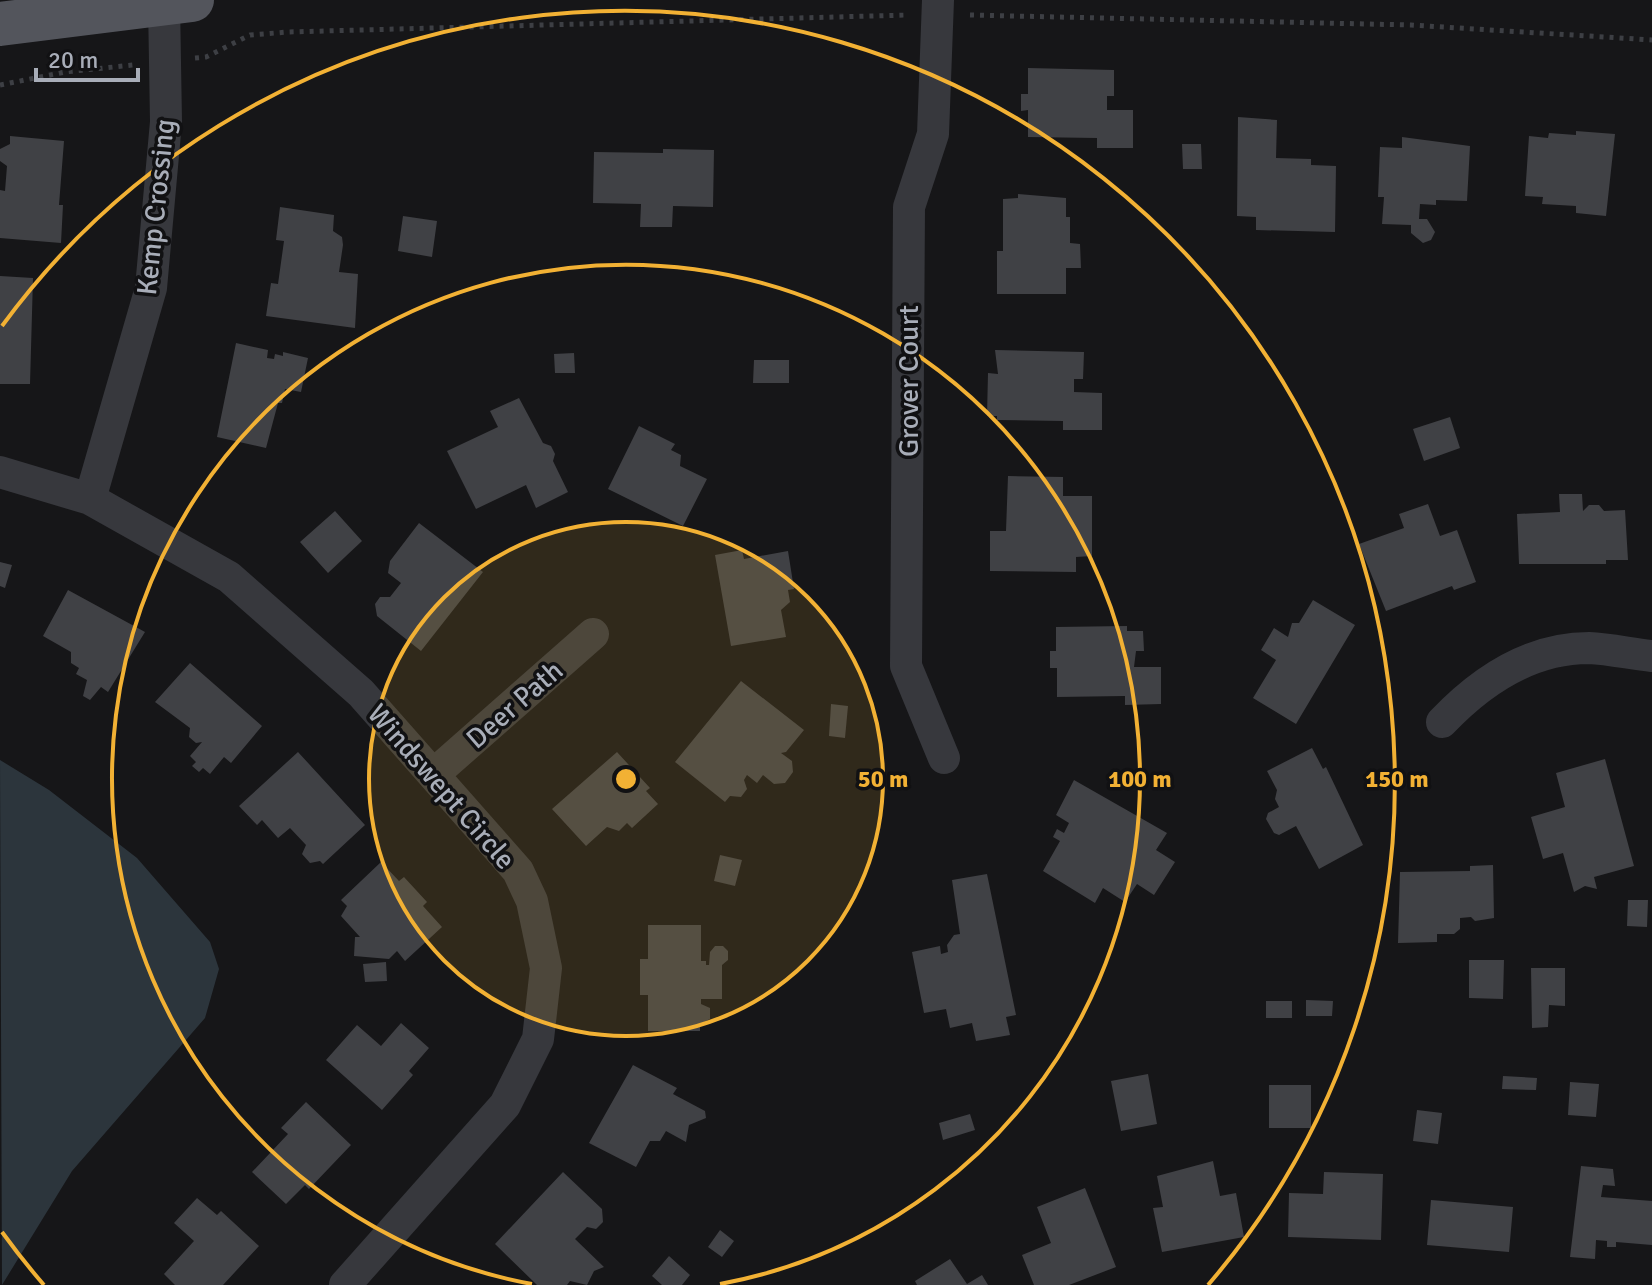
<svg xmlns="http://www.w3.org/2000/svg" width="1652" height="1285" viewBox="0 0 1652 1285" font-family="Signika,sans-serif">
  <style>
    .water { fill: #2c353c }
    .building { fill: #404145 }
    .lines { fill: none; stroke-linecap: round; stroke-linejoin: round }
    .path { stroke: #3d3f44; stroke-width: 5; stroke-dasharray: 4 6; stroke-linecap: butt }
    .street { stroke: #37383d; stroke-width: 32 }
    .primary { stroke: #53555c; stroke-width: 44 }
    .ring { fill: none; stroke: #f2b134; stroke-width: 4 }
    .labels { text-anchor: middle; stroke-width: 7; stroke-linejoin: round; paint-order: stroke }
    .street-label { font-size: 28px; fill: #a8adb8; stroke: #111113 }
    .centre { fill: #f2b134; stroke: #111113; stroke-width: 4 }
    .ring-label { font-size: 24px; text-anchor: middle; font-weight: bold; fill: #f2b134; stroke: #111113; stroke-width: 7; stroke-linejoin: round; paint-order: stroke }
  </style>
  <rect width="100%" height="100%" fill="#161618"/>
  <path class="water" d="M0,760L49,790L137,858L210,942L219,969L205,1018L72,1171L2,1285Z"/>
  <path class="building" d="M1028,68L1114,70V96H1107V110H1133V148H1097V138L1028,137V110L1021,111V94H1028Z
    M1238,117L1277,120L1276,158L1311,159V165L1336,166L1335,232L1256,230V217L1237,216Z
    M1576,131L1615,134L1606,216L1576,213V206L1542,204L1543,197L1525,196L1529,136L1548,138L1549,133L1576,135Z
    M10,136L64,141L59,205H63L61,243L0,238V190L5,191L7,166L0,161V149L10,144Z
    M1402,137L1470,146L1467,201L1436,200V205L1420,204L1419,219H1427L1435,232L1431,240L1423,243L1411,233V225L1382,224L1384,197H1378L1380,147L1402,148Z
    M1182,144H1201L1202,169H1183Z
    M663,149L714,150L713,207L673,206L672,227H640L641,204L593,203L594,152L663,153Z
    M1018,194L1066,198V217H1070V243L1080,244L1081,268H1066V294H997V251H1003V199L1018,198Z
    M280,207L334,215L333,231L342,237L343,245L339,272L358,274L355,328L266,316L271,283L278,284L284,241L276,240Z
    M403,216L437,221L432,257L398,251Z
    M0,276L33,278L30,384H0Z
    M236,343L268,350L267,358L274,359L275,354L283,356V352L308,358L301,392L285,389L282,403H278L266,448L217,437Z
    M995,350L1084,352L1083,379H1074V392L1102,393V430H1063V421L997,420V416H987L988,373L998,374Z
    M574,353L575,373H555L554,354Z
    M754,360H789V383H753Z
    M519,398L543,443L551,446L555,454L553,461L568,492L536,508L526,485L476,509L447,451L498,427L490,411Z
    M1450,417L1460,448L1424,461L1413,429Z
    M639,426L675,444L671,450L681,455L680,466L707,479L683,526L608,489Z
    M1008,476L1063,477V496H1092V556L1076,557V572L990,571V531H1006Z
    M1559,494H1582L1583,511L1589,505H1599L1604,511L1625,510L1628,560H1606V564H1519L1517,514L1560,512Z
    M1428,504L1440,536L1457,530L1476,582L1454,590L1452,586L1386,611L1359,544L1404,528L1399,514Z
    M335,511L362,541L328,573L300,542Z
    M419,523L483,572L421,651L377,616L375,604L380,597H390L401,583L388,573L390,561Z
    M742,550L744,559L788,551L794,589L788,590L790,602L781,610L786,637L731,646L715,555Z
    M0,562L12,565L5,588L0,586Z
    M68,590L145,632L108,692L101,687L90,700L83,696L87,680L76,674L79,668L71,663V652L43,636Z
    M1313,600L1355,625L1296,724L1253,698L1276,660L1261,650L1274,628L1288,637L1292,623H1299Z
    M1127,626V631H1143L1144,651H1136L1134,667H1161V704L1125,705V696L1057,697V668H1050V651H1056V627Z
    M190,663L262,726L231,763L224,757L210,774L203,768L199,772L192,766L196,762L190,756L202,742L196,743L189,737L190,728L155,702Z
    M741,681L804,730L786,752L781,753L792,761L793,772L785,783L774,784L763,775L757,783L747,775L744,780L747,789L741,797L730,796L725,802L675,762Z
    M831,704L848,706L845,738L829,736Z
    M1312,748L1323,769L1326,767L1363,845L1319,869L1296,826L1279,835L1274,833L1266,819L1268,813L1279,807L1275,799L1277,790L1267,771Z
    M298,752L365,825L323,864L320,861L310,863L302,854L306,845L290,828L278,838L262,820L257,825L239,806Z
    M617,752L650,788L646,791L658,804L632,828L627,823L619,831L607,827L586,846L552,809Z
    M1605,759L1634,866L1594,877L1597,889L1585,886L1574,892L1563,853L1543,859L1531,817L1565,807L1556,773Z
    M1074,780L1167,833L1156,850L1175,862L1154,895L1137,884L1125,902L1103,888L1095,903L1043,871L1060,841L1053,837L1057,829L1064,833L1069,823L1056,815Z
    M720,855L742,860L735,886L714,881Z
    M381,862L399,881L404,877L427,902L423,906L442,927L405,961L397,951L389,959L354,956L355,937H360L341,916L347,906L341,900Z
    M1493,865L1494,918L1475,921L1471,917L1460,918V929L1454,934H1437V942L1398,943L1400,872L1470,871V866Z
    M987,874L1016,1015L1006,1017L1010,1035L976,1041L972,1023L950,1028L946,1009L924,1013L912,952L940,946L941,954L948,952L947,945L954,935L960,934L952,880Z
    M1628,900H1648L1647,927L1627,926Z
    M648,925H701V961H706V965H709L710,952L715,946H723L728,951V960L722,965V999H701V1004L710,1008V1019L700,1024V1031H648V995H640V959H648Z
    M1469,960H1504L1503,999L1469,998Z
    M386,962L387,981L365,982L363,964Z
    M1531,968H1565V1006L1549,1005L1548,1027L1532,1028Z
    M1306,1000L1333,1001L1332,1016H1306Z
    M1266,1001H1292V1018H1266Z
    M401,1023L429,1048L409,1071L413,1075L382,1110L326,1060L357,1025L381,1046Z
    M633,1065L677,1088L673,1094L705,1111L706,1118L689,1125L686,1142L666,1131L660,1141H650L636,1167L589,1143Z
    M1148,1074L1157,1124L1121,1131L1111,1081Z
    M1503,1076L1537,1078L1536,1090L1502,1089Z
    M1570,1082L1599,1084L1596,1117L1568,1115Z
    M1269,1085H1311V1128H1269Z
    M306,1102L351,1145L309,1189L305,1185L286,1204L252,1172L288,1134L281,1128Z
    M1417,1110L1442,1113L1438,1144L1413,1141Z
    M970,1114L975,1130L943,1140L939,1123Z
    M1213,1161L1220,1196L1236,1193L1244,1237L1162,1252L1153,1208L1163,1207L1157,1176Z
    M1581,1166L1613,1169L1615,1186L1603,1185L1601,1197L1652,1201V1245L1616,1242V1247H1607V1241L1596,1240L1595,1259L1570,1257Z
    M563,1172L602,1209L603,1222L596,1229L587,1227L575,1239L604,1267L594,1271L587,1285L570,1281L567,1285H537L495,1244Z
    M1324,1172L1383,1174L1381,1240L1288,1237L1289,1193L1323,1194Z
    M1085,1188L1116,1267L1069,1285H1034L1022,1255L1051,1243L1037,1207Z
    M197,1198L217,1215L221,1211L259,1246L223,1285H175L164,1274L194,1241L174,1223Z
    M1431,1200L1513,1207L1509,1252L1427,1245Z
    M720,1230L734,1241L722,1257L708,1247Z
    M669,1256L690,1275L682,1285H662L652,1276Z
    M950,1259L967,1284L982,1275L988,1285H917L915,1281Z"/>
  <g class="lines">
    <path class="path" d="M970,15L1411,25L1652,40
      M195,58L206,57L250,35L288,32L908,15
      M0,85L65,72L133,65"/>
    <path class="street" d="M938,0L933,134L909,207L906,666L944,758
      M0,472L90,499L229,577L361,693L518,871L532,901L546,968L538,1039L505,1105L345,1285
      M90,499L151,288L166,122L164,3
      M1442,722C1481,681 1530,648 1589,648C1610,649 1632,654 1652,656
      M434,774L593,634"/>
    <path class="primary" d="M0,24L192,0"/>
  </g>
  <circle cx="626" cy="779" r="257" fill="#f2b134" fill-opacity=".12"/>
  <g class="ring">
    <circle cx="626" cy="779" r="257"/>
    <path d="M532 1284A514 514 0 1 1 720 1284"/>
    <path d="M44 1285A771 771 0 0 1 2 1232M2 326A771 771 0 1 1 1208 1285"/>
  </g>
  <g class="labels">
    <g class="street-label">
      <text transform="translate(155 207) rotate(-84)" y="10">Kemp Crossing</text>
      <text transform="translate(908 381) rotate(-90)" y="10">Grover Court</text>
      <text transform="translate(514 704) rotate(-41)" y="10">Deer Path</text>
      <text transform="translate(442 786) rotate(49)" y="10">Windswept Circle</text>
    </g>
  </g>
  <circle cx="626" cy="779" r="12" class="centre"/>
  <g class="ring-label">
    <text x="883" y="787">50 m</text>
    <text x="1140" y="787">100 m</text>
    <text x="1397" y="787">150 m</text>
  </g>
  <path d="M36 68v12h102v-12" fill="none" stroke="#a8adb8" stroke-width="4"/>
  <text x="48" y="68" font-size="24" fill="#a8adb8" stroke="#111113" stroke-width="6" paint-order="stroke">20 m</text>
</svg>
